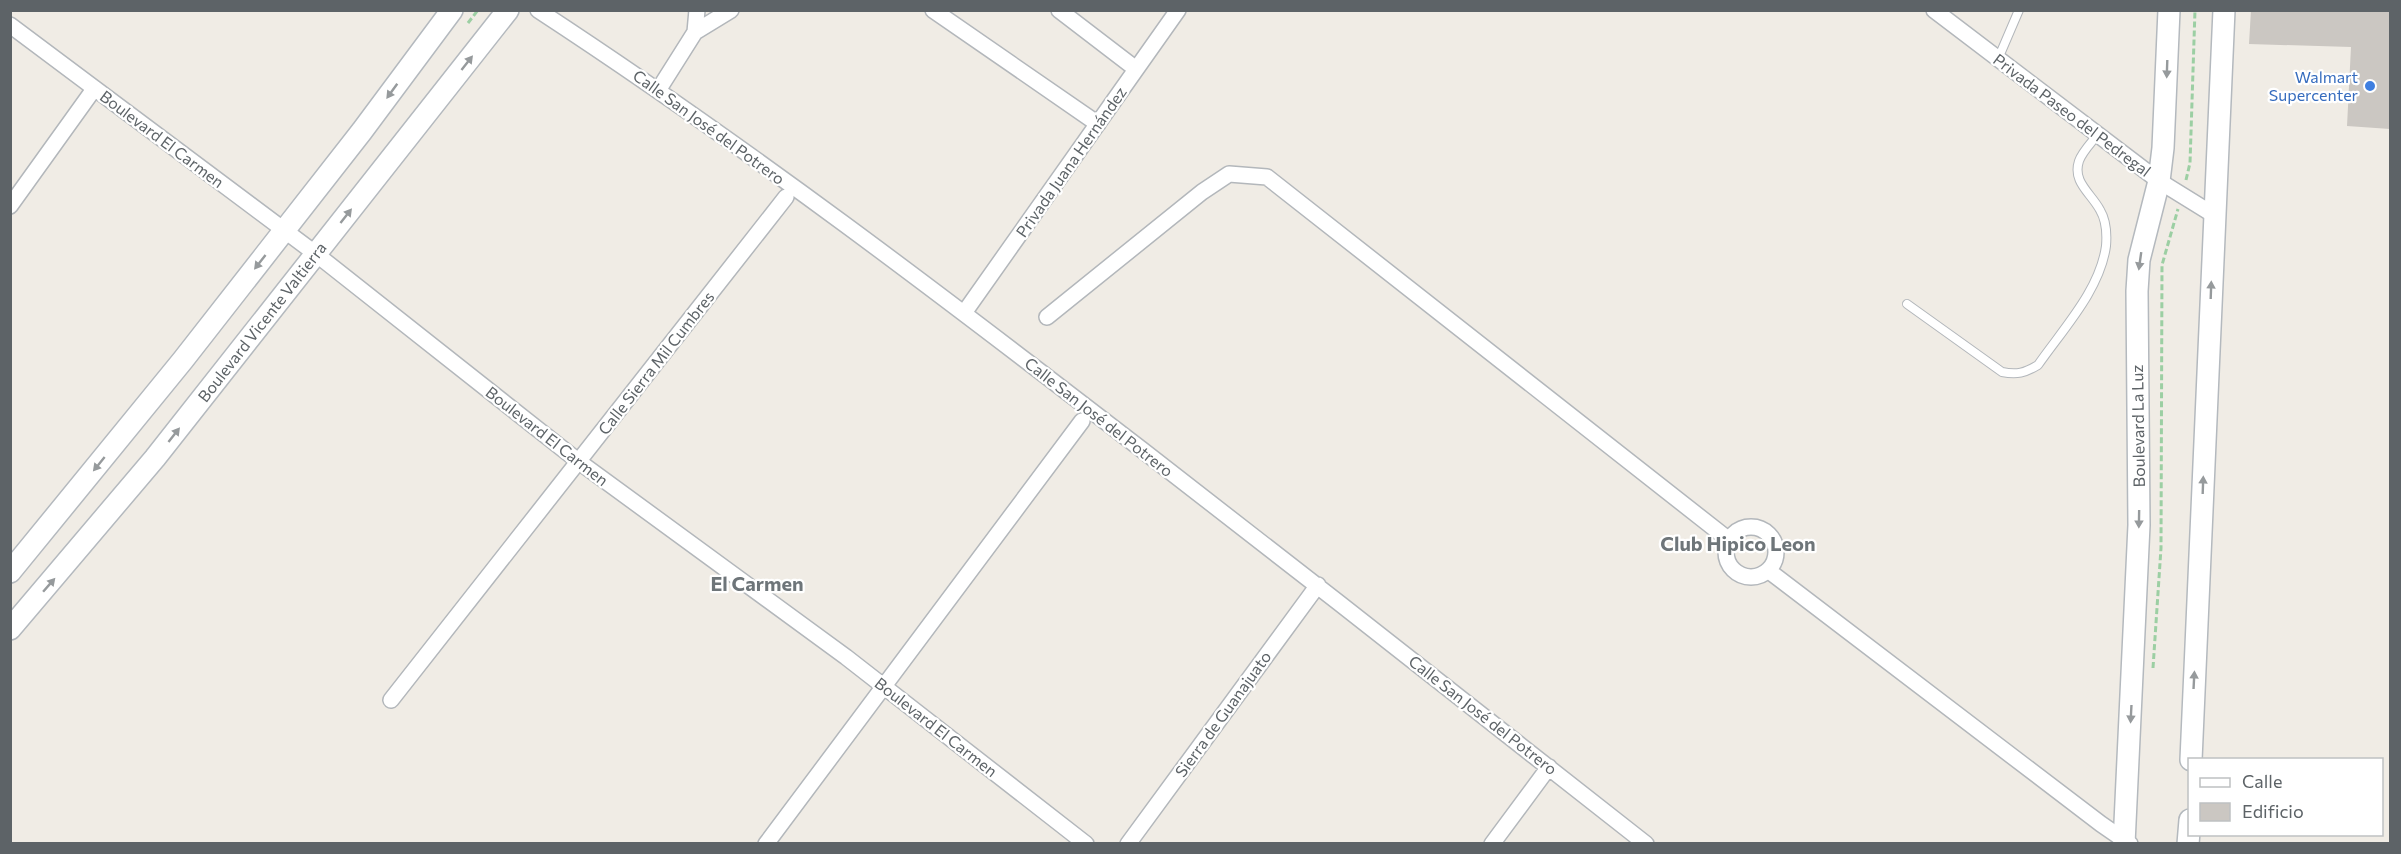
<svg xmlns="http://www.w3.org/2000/svg" width="2401" height="854" viewBox="0 0 2401 854" font-family="Commissioner,sans-serif">
  <style>
    .building { fill: #cbc7c2 }
    .lines { fill: none; stroke-linecap: round; stroke-linejoin: round }
    .service-casing { stroke: #b3b7bb; stroke-width: 10 }
    .minor-casing { stroke: #b3b7bb; stroke-width: 18 }
    .secondary-casing { stroke: #b4b9be; stroke-width: 24 }
    .path { stroke: #9ccfa3; stroke-width: 3; stroke-dasharray: 6 3; stroke-linecap: butt }
    .service { stroke: #fff; stroke-width: 8 }
    .minor { stroke: #fff; stroke-width: 15 }
    .secondary { stroke: #fff; stroke-width: 21 }
    .oneway { fill: #969a9c }
    .shop-dot { fill: #3f7fe0; stroke: #fff; stroke-width: 2 }
    .labels { text-anchor: middle; stroke-width: 4.5; stroke-linejoin: round; paint-order: stroke }
    .shop-label { font-size: 16px; fill: #366cbe; stroke: #fff; text-anchor: end }
    .street-label { font-size: 16px; fill: #5d6367; stroke: #fff }
    .quarter-label { font-size: 20px; font-weight: bold; fill: #6e7579; stroke: #fff }
  </style>
  <rect width="100%" height="100%" fill="#f0ece5"/>
  <path class="building" d="M2251,10H2390V129L2347,126L2351,47L2249,44Z"/>
  <g class="lines">
    <g class="service-casing">
      <path id="service" d="M1998,59L2019,10
        M1907,304L2002,372C2017,375 2025,373 2038,365C2063,329 2100,290 2106,246C2107,234 2106,220 2100,210C2091,193 2072,182 2079,161C2082,152 2092,142 2098,134"/>
    </g>
    <g class="minor-casing">
      <path id="minor" d="M538,10C746,146 944,297 1141,449C1310,580 1478,711 1646,844
        M933,10L1098,124
        M1059,10L1136,69
        M1934,10L2159,181L2214,215
        M10,25L316,254L578,461L846,657L1086,844
        M695,32L697,10
        M659,89L695,32L731,10
        M10,206L94,89
        M964,313L1178,10
        M1047,317L1202,192L1229,174L1267,177L1729,540
        M1726 552a25 25 0 1 1 50 0a25 25 0 1 1-50 0Z
        M1769,571L2101,824L2130,844
        M391,700L786,197
        M766,844L1082,421
        M1128,844L1318,585
        M1492,844L1549,767"/>
    </g>
    <g class="secondary-casing">
      <path id="secondary" d="M10,572L183,360L362,131L452,10
        M10,629L155,458L508,10
        M2191,760L2224,10
        M2124,844L2139,525L2137,291L2139,260L2159,181L2163,148L2169,10
        M2188,844L2190,820"/>
    </g>
    <path class="path" d="M468,23L478,10
      M2186,180L2190,163L2195,10
      M2153,668L2161,548L2162,265L2178,209"/>
    <use href="#service" class="service"/>
    <use href="#minor" class="minor"/>
    <use href="#secondary" class="secondary"/>
  </g>
  <defs><path id="oneway-solid" d="M-6-.8H1V-3.2L6.5 0L1 3.2V.8H-6Z" transform="scale(1.5)"/></defs>
  <g class="oneway">
    <use href="#oneway-solid" transform="translate(467 63) rotate(-52)"/>
    <use href="#oneway-solid" transform="translate(2167 69) rotate(92)"/>
    <use href="#oneway-solid" transform="translate(392 91) rotate(126)"/>
    <use href="#oneway-solid" transform="translate(346 216) rotate(-52)"/>
    <use href="#oneway-solid" transform="translate(2140 261) rotate(98)"/>
    <use href="#oneway-solid" transform="translate(260 262) rotate(128)"/>
    <use href="#oneway-solid" transform="translate(2211 290) rotate(-88)"/>
    <use href="#oneway-solid" transform="translate(174 435) rotate(-52)"/>
    <use href="#oneway-solid" transform="translate(99 464) rotate(129)"/>
    <use href="#oneway-solid" transform="translate(2203 485) rotate(-88)"/>
    <use href="#oneway-solid" transform="translate(2139 519) rotate(91)"/>
    <use href="#oneway-solid" transform="translate(49 585) rotate(-49)"/>
    <use href="#oneway-solid" transform="translate(2194 680) rotate(-87)"/>
    <use href="#oneway-solid" transform="translate(2131 714) rotate(93)"/>
  </g>
  <circle class="shop-dot" cx="2370" cy="86" r="6"/>
  <g class="labels">
    <g class="shop-label">
      <text x="2358" y="83">Walmart<tspan x="2358" dy="18">Supercenter</tspan></text>
    </g>
    <g class="street-label">
      <text transform="translate(2072 115) rotate(37)" y="6">Privada Paseo del Pedregal</text>
      <text transform="translate(709 127) rotate(36)" y="6">Calle San José del Potrero</text>
      <text transform="translate(162 139) rotate(37)" y="6">Boulevard El Carmen</text>
      <text transform="translate(1071 162) rotate(-55)" y="6">Privada Juana Hernández</text>
      <text transform="translate(262 322) rotate(-52)" y="6">Boulevard Vicente Valtierra</text>
      <text transform="translate(656 363) rotate(-52)" y="6">Calle Sierra Mil Cumbres</text>
      <text transform="translate(1099 417) rotate(38)" y="6">Calle San José del Potrero</text>
      <text transform="translate(2138 426) rotate(-91)" y="6">Boulevard La Luz</text>
      <text transform="translate(547 436) rotate(38)" y="6">Boulevard El Carmen</text>
      <text transform="translate(1223 714) rotate(-54)" y="6">Sierra de Guanajuato</text>
      <text transform="translate(1483 715) rotate(38)" y="6">Calle San José del Potrero</text>
      <text transform="translate(936 727) rotate(38)" y="6">Boulevard El Carmen</text>
    </g>
    <g class="quarter-label">
      <text x="1738" y="551">Club Hipico Leon</text>
      <text x="757" y="591">El Carmen</text>
    </g>
  </g>
  <rect width="2401" height="854" fill="none" stroke="#5d6367" stroke-width="24"/>
  <rect x="2188" y="758" width="195" height="78" fill="#ffffff" stroke="#bec1c2" stroke-width="1.5"/>
  <rect x="2200" y="778" width="30" height="9" fill="#ffffff" stroke="#bec1c2" stroke-width="1.5"/>
  <text x="2242" y="788" font-size="18" fill="#5d6367">Calle</text>
  <rect x="2200" y="803" width="30" height="18" fill="#cbc7c2" stroke="#bec1c2" stroke-width="1.5"/>
  <text x="2242" y="818" font-size="18" fill="#5d6367">Edificio</text>
</svg>
